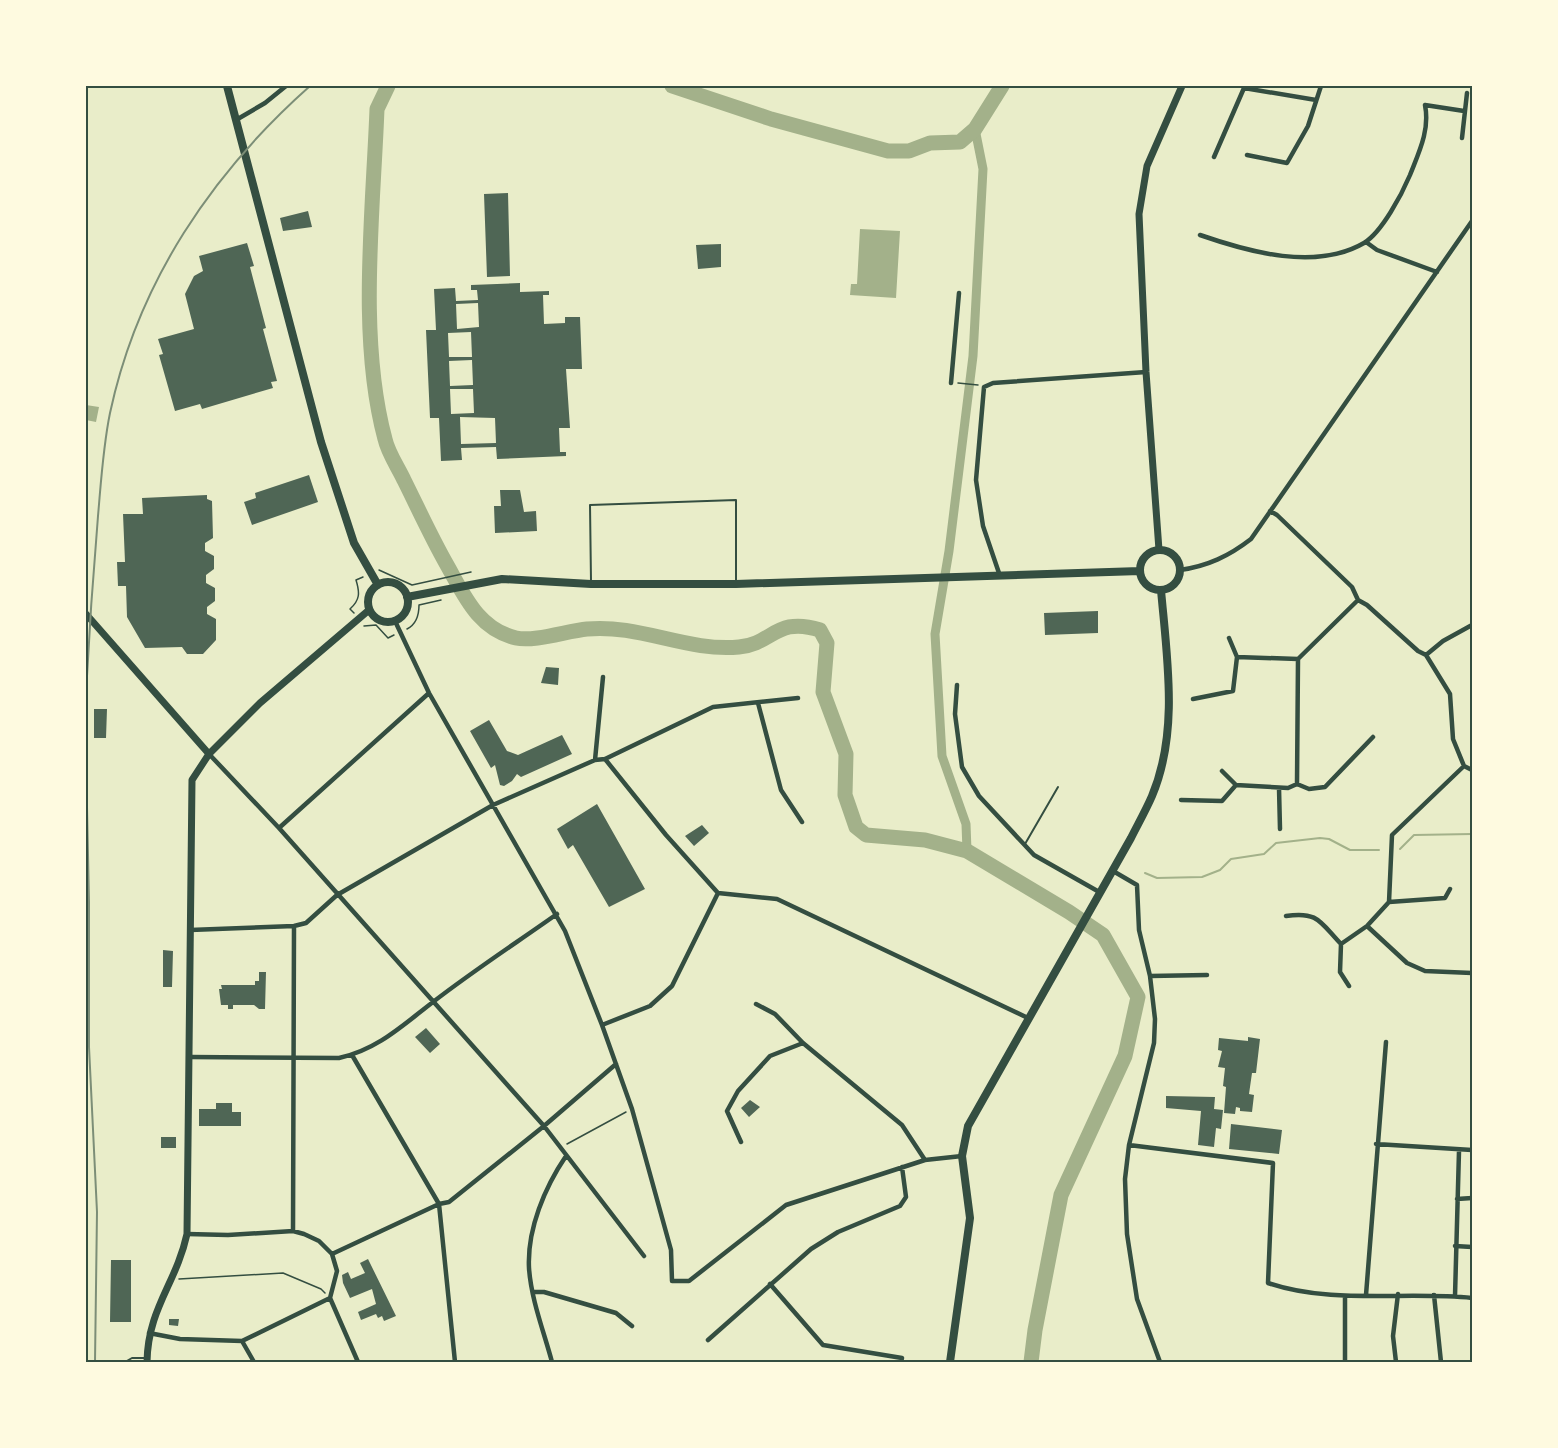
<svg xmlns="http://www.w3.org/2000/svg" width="1558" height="1448" viewBox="0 0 1558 1448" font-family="'Open Sans',sans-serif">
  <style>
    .water { fill: #a3b18a }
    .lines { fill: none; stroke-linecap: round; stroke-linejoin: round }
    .stream { stroke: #a3b18a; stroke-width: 2 }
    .canal { stroke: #a3b18a; stroke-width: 9 }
    .river { stroke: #a3b18a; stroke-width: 15 }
    .building { fill: #4f6655; fill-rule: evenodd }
    .path { stroke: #344e41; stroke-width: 1.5 }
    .service { stroke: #344e41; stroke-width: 2 }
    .minor { stroke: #344e41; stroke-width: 4.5 }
    .secondary { stroke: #344e41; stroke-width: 7 }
    .primary { stroke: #344e41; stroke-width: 8 }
    .rail { stroke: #7c8e77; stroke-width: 2 }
    .neatline { fill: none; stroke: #344e41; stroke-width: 2 }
  </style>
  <rect width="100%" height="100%" fill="#e9edc9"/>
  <path class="water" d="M860,229L900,231L896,298L850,295L851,284H857Z
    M86,405L99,407L96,422L86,420Z"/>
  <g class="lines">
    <path class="stream" d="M1400,849L1414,835L1472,834
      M1145,873L1157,878L1202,877L1220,870L1231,859L1264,854L1276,843L1320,838L1329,839L1350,850H1379"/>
    <path class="canal" d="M967,851L966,824L942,756L935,634L949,551L973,356L983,169L975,129"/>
    <path class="river" d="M388,86L377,109C373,213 358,339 385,439C388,453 398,467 404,480C418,508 431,537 447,565C464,595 478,629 516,638C534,642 567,631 587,629C640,624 687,652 739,647C773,644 776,616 820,630L827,643L823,692L846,754L845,795L856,827L866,835L925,840L967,851L1069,912L1103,935L1138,997L1125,1056L1061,1195L1035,1330L1031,1362
      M672,86L771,119L888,151H909L930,143L960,142L975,129L1002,86"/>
  </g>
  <path class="building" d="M508,193L510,276L487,277L484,194Z
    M308,211L312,227L283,231L280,218Z
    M247,243L254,266L250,267L266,328L263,329L277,381L271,382L273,388L202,409L200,404L175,411L159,355L163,354L158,339L194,329L185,294L194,276L203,271L199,256Z
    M721,244V267L698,269L696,245Z
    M520,283V292L549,291V295H543L544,324L565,323V317H580L582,369H566L570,428H559L560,452H566V456L497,459L496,447L461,448L462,460L441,461L439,418H430L426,330H436L434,289L455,288L456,301L478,300L477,290H471V285ZM478,303L479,327L457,329L456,304ZM471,332L472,357H449L448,333ZM472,360L473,385L450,386L449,361ZM450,389H473L474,413L451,414ZM460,417L495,418L496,443L461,444Z
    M309,475L318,502L252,525L244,502L256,498L255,493Z
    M500,490H520L524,512L536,511L537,531L495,533L494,506H501Z
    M207,495V499L212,501L213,538L205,543V551L214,556V569L206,575V583L215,588V601L207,607V614L216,619V640L203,654H187L182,647L145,648L127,617L126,586H118L117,562H125L123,514H143L142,498Z
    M1098,611V633L1045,635L1044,613Z
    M546,667L559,668L558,685L541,683Z
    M94,709H107L106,738H94Z
    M489,720L507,751L518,755L562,735L572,754L521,777L517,774L512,781L504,786L500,785L495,765L491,768L470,731Z
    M597,804L645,889L609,907L573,845L568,849L557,829Z
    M702,825L709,833L694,846L685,836Z
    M163,950L173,951L172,987H163Z
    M259,972H266L265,1009H259L254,1005H233V1009H228V1005H221L219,989H222L221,985H255V981H259Z
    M426,1028L440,1044L430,1053L415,1037Z
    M1248,1037L1260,1039L1256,1073H1252L1249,1094L1254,1095L1252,1112L1240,1111V1108L1236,1107L1235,1114L1224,1113L1226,1087L1223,1086L1225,1068L1218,1067L1222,1051L1218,1050L1219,1038L1248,1041Z
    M1166,1096L1215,1097L1214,1109L1223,1110L1221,1129L1216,1128L1214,1147L1198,1145L1201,1111L1166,1108Z
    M750,1100L760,1107L749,1117L741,1108Z
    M216,1103H232V1112H241V1126H199V1109H216Z
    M1231,1124L1282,1130L1279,1154L1229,1149Z
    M161,1137H176V1148H161Z
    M368,1259L396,1316L384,1321L382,1316L378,1318L376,1314L361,1320L358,1312L376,1304L372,1289L350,1298L343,1283L342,1275L348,1272L351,1279L365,1273L360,1263Z
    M111,1260H131V1322H110Z
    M169,1319H179L178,1326L169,1325Z"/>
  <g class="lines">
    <path class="path" d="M958,383L978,385
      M379,570L412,585L471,572
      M354,613L350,609C360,600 360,593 356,580L363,577
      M364,626L376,625L388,638L394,635
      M407,629C417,624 419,615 419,605L441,600
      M567,1144L626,1112
      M179,1279L283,1273L321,1289L325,1293"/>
    <path class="service" d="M591,581L590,505L736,500V581
      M1025,844L1058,787
      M125,1362L132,1358H145"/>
    <path class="minor" d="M236,120L265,103L286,86
      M1462,138L1467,93
      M1247,155L1287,163L1308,126L1321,86
      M1214,157L1244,88L1316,100
      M1200,235C1249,252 1316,271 1364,243C1382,232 1402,194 1410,175C1419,152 1430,130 1425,105L1464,111
      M1366,242L1377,250L1437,272
      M951,383L959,293
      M1270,511L1277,515L1352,587L1358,600L1367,605L1418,651L1426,655L1450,694L1453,739L1464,766L1472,770
      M1180,570C1208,566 1229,556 1251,539L1472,221
      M1000,576L983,526L976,480L984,387L993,383L1146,372
      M1358,600L1298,659L1297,784L1309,789L1325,787L1373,737
      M395,621L429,693L565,931L602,1025L632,1109L671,1250L672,1281H689L786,1205L925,1160L962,1156
      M1426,655L1443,641L1472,625
      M1237,657L1298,659
      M957,685L955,714L962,767L979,796L1034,855L1101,893
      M1193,699L1233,691L1237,657L1229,638
      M758,703L781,790L802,822
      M209,754L279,828L544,1126L644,1256
      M605,759L666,835L718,893L777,899L1028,1018
      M595,760L605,759L713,707L798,698
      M1222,771L1236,785
      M1279,788L1280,829
      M1181,800L1222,801L1236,785L1288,788L1297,784
      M279,828L429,693
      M1113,871L1137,885L1139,930L1150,976L1155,1019L1154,1043L1129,1145L1125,1179L1127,1234L1137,1299L1160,1362
      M1389,902L1445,898L1450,889
      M1286,916C1318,911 1320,922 1341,944
      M1367,926L1407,963L1425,971L1472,973
      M190,930L294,926L306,923L337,895L493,805L595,760L603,677
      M1150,976L1207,975
      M1349,986L1340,972L1341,944L1367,926L1389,902L1392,835L1464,766
      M756,1004L775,1014L803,1043L902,1125L925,1160
      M602,1025L650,1006L672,986L718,893
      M352,1055L439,1204L455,1362
      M190,1057L339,1058C377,1050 403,1025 433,1002C473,971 516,943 557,914
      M741,1142L727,1111L738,1091L770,1056L803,1043
      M1376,1144L1472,1150
      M1129,1145L1273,1163L1268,1283C1332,1305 1405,1291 1472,1298
      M1457,1199L1472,1198
      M293,1231L294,926
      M1455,1246L1472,1247
      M332,1254L439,1204L449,1202L544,1126L616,1064
      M770,1284L823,1345L902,1358L901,1362
      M534,1292H544L616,1313L632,1326
      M1366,1295L1386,1042
      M1434,1295L1441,1362
      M1455,1296L1459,1151
      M330,1298L358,1362
      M149,1333L180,1339L242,1341L330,1298L337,1271L332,1254L319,1241L304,1234L293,1231L228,1235L187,1234
      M708,1340L811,1249L838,1232L900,1206L906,1197L902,1167
      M242,1341L254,1362
      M552,1362C544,1332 531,1299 529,1268C527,1229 545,1187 566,1156
      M1345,1362V1296
      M1396,1362L1393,1336L1398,1294"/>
    <path class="secondary" d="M1159,550L1146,372L1139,214L1147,166L1182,86
      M86,614L209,754
      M147,1362C148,1308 176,1284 187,1234L192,780L209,754L260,703L369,610"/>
    <path class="primary" d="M227,86L321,442L354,543L378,585
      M1140 570a20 20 0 1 1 40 0a20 20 0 1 1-40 0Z
      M368 602a20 20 0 1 1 40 0a20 20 0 1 1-40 0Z
      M407,597L502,579L591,584H736L1140,571
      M950,1362L970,1218L962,1156L968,1126L1131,838C1138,824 1146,810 1152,796C1179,732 1167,658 1161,590"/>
    <path class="rail" d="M86,693C89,634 93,575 98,516C101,482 103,447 110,413C138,282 212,173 310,86
      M86,760L89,902V1047L97,1212L95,1362"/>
  </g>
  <rect width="1558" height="1448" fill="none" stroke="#fefae0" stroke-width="174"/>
  <rect x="87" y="87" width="1384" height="1274" class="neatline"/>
</svg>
